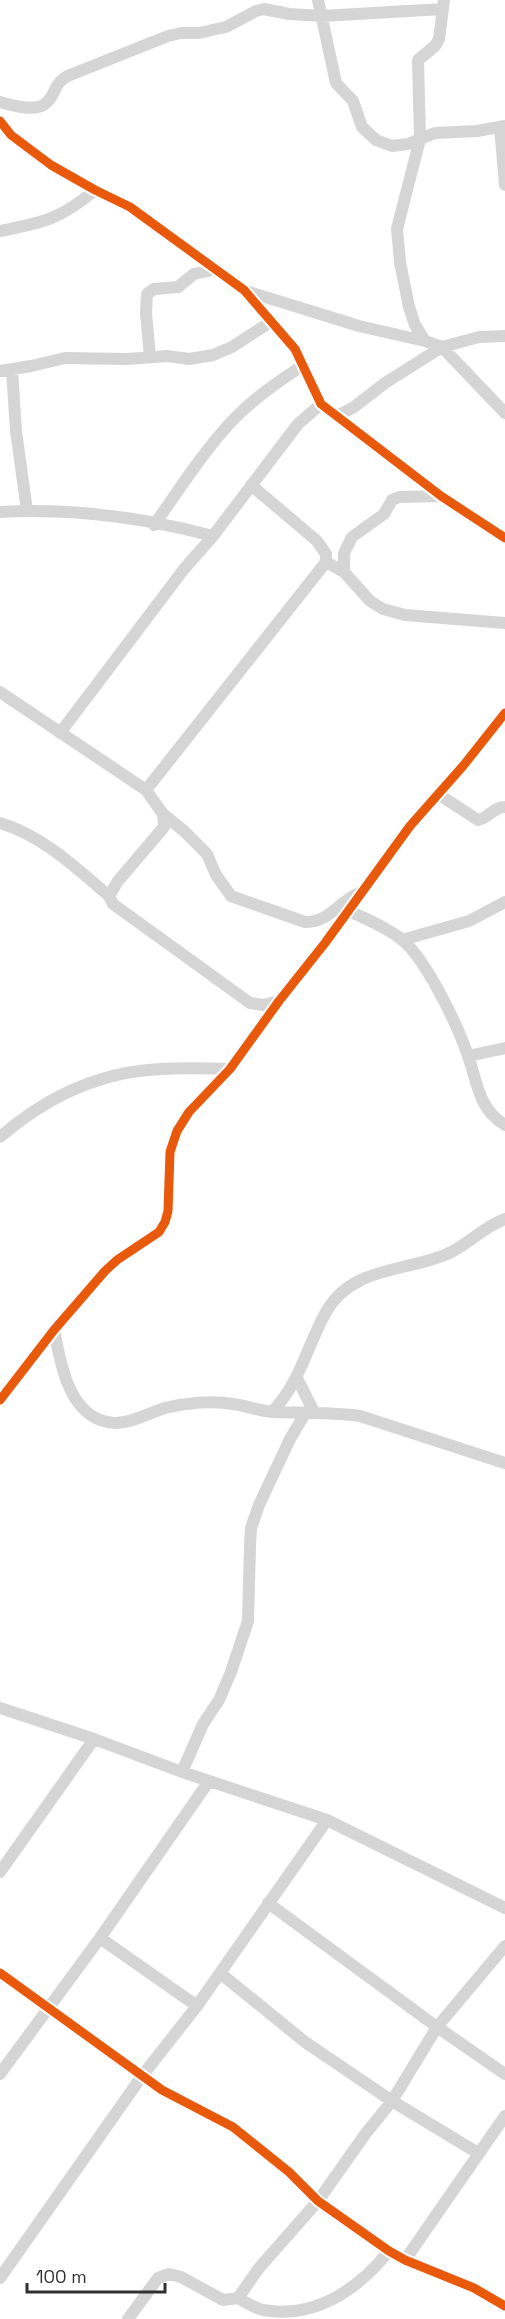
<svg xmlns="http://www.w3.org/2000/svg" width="505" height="2319" viewBox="0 0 505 2319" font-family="'Space Grotesk',sans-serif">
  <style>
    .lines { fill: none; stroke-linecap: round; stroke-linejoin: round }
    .minor { stroke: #d5d5d5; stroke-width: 12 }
    .cycleway-casing { stroke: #fff; stroke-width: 13 }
    .cycleway { stroke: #e8590c; stroke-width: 9 }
  </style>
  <rect width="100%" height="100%" fill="#fff"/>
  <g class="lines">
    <path class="minor" d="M318,0L336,83L353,101L362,127L376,140L392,146L408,144L420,139L418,60L435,46L439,39L444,0
      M0,102C11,105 36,113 46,103C57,94 53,82 70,75L168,36L181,33H199L226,27L256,11L264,9L289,14L322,16L443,9
      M0,121L11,135L51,165L95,190L130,207L244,290L295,349L321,404L441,496L505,538
      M500,127L505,185
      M0,231C42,223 61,219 95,190
      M246,291L359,326L425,341L442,347L505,413
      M425,341L415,325L409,307L400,262L397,229L420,139L435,133L477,131L505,126
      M150,357L146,313L147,294L154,289L178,287L194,274L217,269
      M12,370L16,431L27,511
      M0,371L31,366L65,358L127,359L167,356L189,359L213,355L232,347L272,321
      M337,416L354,407L385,383L442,347L479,337L505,336
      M0,512C70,508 145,518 213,536
      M154,525C179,490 203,452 232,421C253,399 277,382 302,366
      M326,562L344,572L370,601L383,609L405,615L505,623
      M344,572V553L352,537L384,514L392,500L399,497L441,496
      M0,692L146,790L163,814L164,827L118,881L109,896L113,904L250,1003L263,1005L279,1001
      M60,733L184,569L213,536L298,424L321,404
      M146,790L326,562V554L317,541L251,485
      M438,794L478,820C489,818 493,807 505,807
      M163,814L184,831L207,854L216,875L231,896L305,922C329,923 339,901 359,893
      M0,823C43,836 75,867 109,896
      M349,911C366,919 386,927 401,939C426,958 459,1028 469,1059C478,1085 479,1109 505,1125
      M402,940L469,921L505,902
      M468,1056L505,1048
      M0,1137C28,1113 63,1091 99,1080C140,1066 188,1068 230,1069
      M54,1330C60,1360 67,1407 100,1420C123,1429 143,1415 165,1408C185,1403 213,1400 233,1404C247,1406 260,1411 273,1412C303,1413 331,1412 360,1416L505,1463
      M297,1378L314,1412
      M0,1400L54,1330L105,1271L117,1260L159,1232L165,1222L168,1211L170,1152L177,1131L189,1112L230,1069L279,1001L325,943L410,826L463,766L505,713
      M272,1412C300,1383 307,1346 326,1312C352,1266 406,1272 447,1254C468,1245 483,1227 505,1219
      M0,1708L94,1739L182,1772L327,1820L505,1908
      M182,1772L203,1724L219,1700L231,1672L248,1621L250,1545L251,1528L259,1505L290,1439L306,1412
      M0,1872L94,1739
      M268,1903L437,2027L505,2074
      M100,1938L197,2006
      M0,1973L162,2090L233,2127L289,2172L318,2201L389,2251L405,2260L474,2288L505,2306
      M220,1973L305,2042L392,2101L478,2153
      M0,2074L100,1938L209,1781
      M405,2260L505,2116
      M0,2278L142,2076L197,2006L327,1820
      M238,2298C245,2302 254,2308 263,2310C316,2319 358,2289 389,2251
      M128,2319L158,2278L169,2274L181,2277L223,2300L238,2298L259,2268L318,2201L366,2133L392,2101L437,2027L505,1946"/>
    <g class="cycleway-casing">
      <path id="cycleway" d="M0,121L11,135L51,165L95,190L130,207L244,290L295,349L321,404L441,496L505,538
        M0,1400L54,1330L105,1271L117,1260L159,1232L165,1222L168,1211L170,1152L177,1131L189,1112L230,1069L279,1001L325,943L410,826L463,766L505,713
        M0,1973L162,2090L233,2127L289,2172L318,2201L389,2251L405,2260L474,2288L505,2306"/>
    </g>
    <use href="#cycleway" class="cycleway"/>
  </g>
  <path d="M27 2283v9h138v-9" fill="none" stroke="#313131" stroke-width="3"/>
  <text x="36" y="2283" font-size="18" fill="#313131" stroke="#ffffff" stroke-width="4.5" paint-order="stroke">100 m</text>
</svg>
